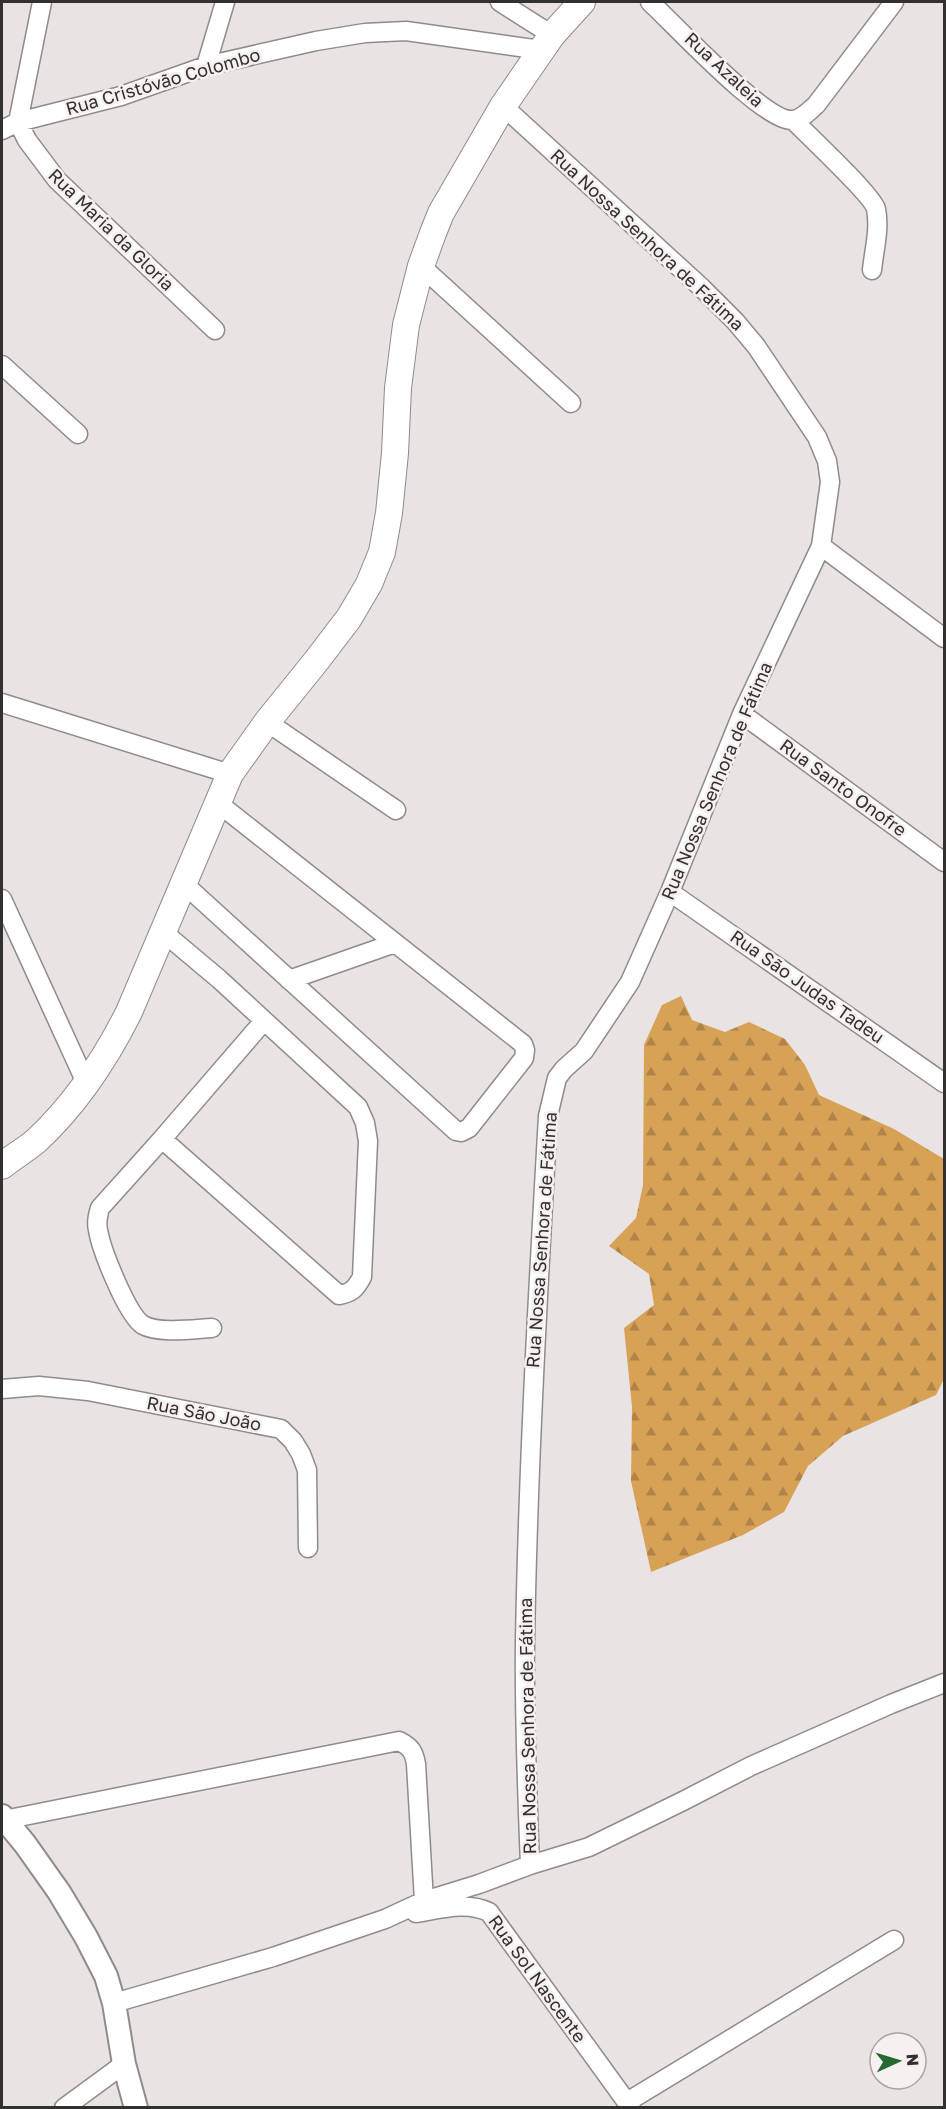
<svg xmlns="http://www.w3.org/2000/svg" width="946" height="2109" viewBox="0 0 946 2109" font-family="'Golos Text',sans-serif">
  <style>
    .forest { fill: url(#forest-firs) }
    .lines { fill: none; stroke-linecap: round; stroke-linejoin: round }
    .minor-casing { stroke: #908b8a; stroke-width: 21 }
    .tertiary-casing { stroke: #908b8a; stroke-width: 26 }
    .secondary-casing { stroke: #908b8a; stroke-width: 28 }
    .minor { stroke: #fff; stroke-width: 18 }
    .tertiary { stroke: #fff; stroke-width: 22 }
    .secondary { stroke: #fff; stroke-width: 26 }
    .labels { text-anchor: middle; stroke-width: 5; stroke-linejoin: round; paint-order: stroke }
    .street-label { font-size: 18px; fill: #333030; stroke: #f6f1f0 }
  </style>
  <defs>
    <pattern id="forest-firs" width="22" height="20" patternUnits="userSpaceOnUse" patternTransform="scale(1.5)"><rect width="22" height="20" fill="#d8a256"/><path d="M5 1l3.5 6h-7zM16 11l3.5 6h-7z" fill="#b08448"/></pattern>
  </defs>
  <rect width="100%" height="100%" fill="#e9e3e3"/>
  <path class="forest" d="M681,996L692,1020L725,1032L749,1022L785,1039L805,1065L819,1095L894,1129L944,1159V1379L936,1395L843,1436L808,1466L784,1512L743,1535L651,1572L631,1481L632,1407L624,1328L654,1305L649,1274L609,1246L636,1218L643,1185L644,1045L662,1005Z"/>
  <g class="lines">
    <g class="minor-casing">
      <path id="minor" d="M42,2L18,122L27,140L57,180L215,330
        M500,2L552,35
        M650,2C674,24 765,123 793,120C802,119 809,111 816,105L894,2
        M206,66L225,2
        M503,106L702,288L735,321L756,346L817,437L827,461L830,482L821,546L742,714L670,892L630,982L584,1051L564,1069L557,1078L548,1116C538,1291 528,1467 525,1642C524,1717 527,1791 530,1865L589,1847L683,1801L751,1766L891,1704L944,1683
        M793,120C807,134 873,196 876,209C880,229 874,250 872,270
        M2,130L18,122L121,96L206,66L316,41L365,33L406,31L541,50
        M421,266L571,403
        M2,365L78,434
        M821,546L944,638
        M2,703L230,774
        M742,714L944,862
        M267,722L396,810
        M183,883L456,1131L461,1132L469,1128L524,1058L525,1050L523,1044L218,803
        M670,892L944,1083
        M2,899L87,1085
        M163,932L219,979L358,1107L365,1123L368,1141L362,1277C356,1288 352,1293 339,1295L162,1139L100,1208C98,1215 96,1222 98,1230C101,1249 127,1315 143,1325C159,1334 194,1329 212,1328
        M289,980L395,943
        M162,1139L263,1022
        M2,1389L39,1386L88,1391L281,1429L293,1441L301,1454L307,1470L308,1548
        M4,1820L399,1741C411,1747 414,1752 416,1764L424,1901
        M416,1913C441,1909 466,1901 489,1912L631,2108
        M114,2003L273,1957L385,1919L424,1901L479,1884L530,1865
        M627,2102L894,1940
        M64,2108L124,2064"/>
    </g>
    <g class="tertiary-casing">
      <path id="tertiary" d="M2,1816L25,1844L59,1892L86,1937L106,1976L114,2003L124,2064L136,2108"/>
    </g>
    <g class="secondary-casing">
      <path id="secondary" d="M2,1166C13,1157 25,1150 36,1141C76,1104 105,1060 129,1012L230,774L267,722L317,660L349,618L369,584L382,552L389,513L395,453L398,388L406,325L421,266L433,233L441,213L503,106L552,35L582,2"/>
    </g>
    <use href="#minor" class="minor"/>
    <use href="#tertiary" class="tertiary"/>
    <use href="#secondary" class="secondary"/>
  </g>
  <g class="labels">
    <g class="street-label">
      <text transform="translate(724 70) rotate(43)" y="6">Rua Azaleia</text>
      <text transform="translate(163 82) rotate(-16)" y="6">Rua Cristóvão Colombo</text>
      <text transform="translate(111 230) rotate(44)" y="6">Rua Maria da Gloria</text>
      <text transform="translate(647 240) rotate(43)" y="6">Rua Nossa Senhora de Fátima</text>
      <text transform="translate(717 781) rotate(-67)" y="6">Rua Nossa Senhora de Fátima</text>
      <text transform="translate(843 788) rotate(36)" y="6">Rua Santo Onofre</text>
      <text transform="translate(807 987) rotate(35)" y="6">Rua São Judas Tadeu</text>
      <text transform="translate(542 1240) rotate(-86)" y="6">Rua Nossa Senhora de Fátima</text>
      <text transform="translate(204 1414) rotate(11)" y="6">Rua São João</text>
      <text transform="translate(528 1726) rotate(-91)" y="6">Rua Nossa Senhora de Fátima</text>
      <text transform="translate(537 1979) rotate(54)" y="6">Rua Sol Nascente</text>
    </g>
  </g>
  <rect width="946" height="2109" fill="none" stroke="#333030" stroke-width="6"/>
  <g transform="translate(898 2061) rotate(86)"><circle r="28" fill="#f6f1f0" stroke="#a8a4a3" stroke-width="1.5"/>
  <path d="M0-4.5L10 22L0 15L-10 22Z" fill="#286831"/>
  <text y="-9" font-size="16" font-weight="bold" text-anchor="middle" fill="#333030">N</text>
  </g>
</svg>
